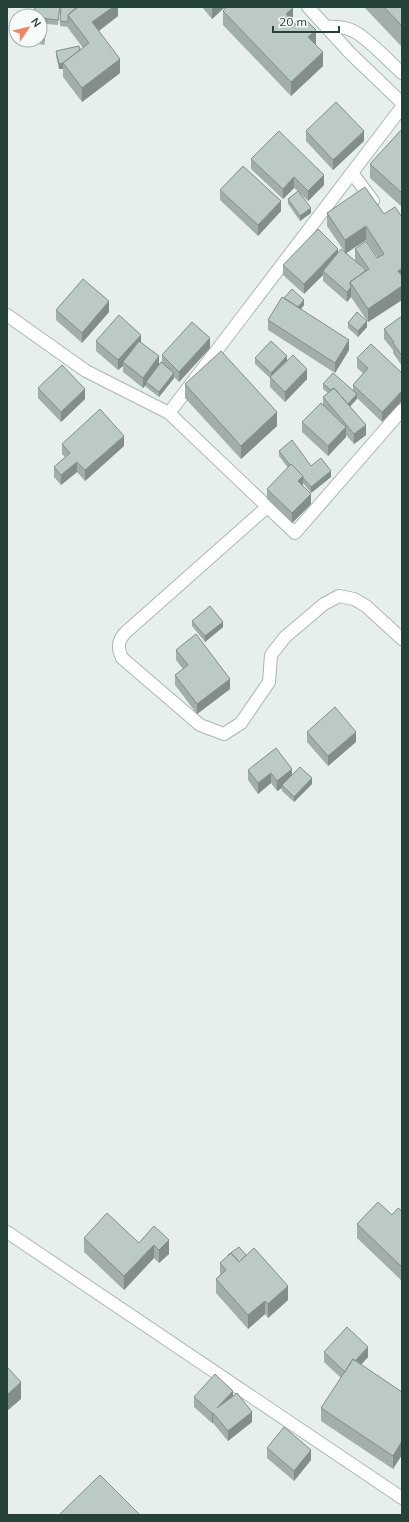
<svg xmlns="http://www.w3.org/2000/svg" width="409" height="1522" viewBox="0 0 409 1522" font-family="Mulish,sans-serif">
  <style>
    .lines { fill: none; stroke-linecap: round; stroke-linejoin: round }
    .minor-casing { stroke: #a8b8b2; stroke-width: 14 }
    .minor { stroke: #fff; stroke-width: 12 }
    .wall { fill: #a1aea9; fill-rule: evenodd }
    .shaded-wall { fill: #838d89 }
    .building { fill: #bbcac4; stroke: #838d89 }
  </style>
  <rect width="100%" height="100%" fill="#e6efeb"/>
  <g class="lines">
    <g class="minor-casing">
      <path id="minor" d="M308,7L350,53L402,103
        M326,27C337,26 348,27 357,33C371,42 389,61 402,73
        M352,173L373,201
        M7,315L86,371L169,413L295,533L402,410
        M169,413L402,107
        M267,507L126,632C118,640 117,647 122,658L200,725L224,734L241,723L269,682L271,655L285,637L324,604L339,596L354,599L366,606L402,639
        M7,1232L402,1498"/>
    </g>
    <use href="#minor" class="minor"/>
  </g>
  <path class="wall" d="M60,7L58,25L47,24L44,45L34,43V40H40V16Z
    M77,7H118V16L99,31L120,73L82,102L63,77V69H59L56,56V51L80,50L83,48L68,28V27L60,26V21Z
    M202,7H291L293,22L316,44H315L323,66L291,96L223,25V11L225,9L224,8L212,19Z
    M364,7H402V47Z
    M402,129V207L370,178V164Z
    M306,131L364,141L333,170L306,141Z
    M251,159L324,185L308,201L301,194L311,213L300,221L288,204V199L298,191L294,188L283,199L251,169Z
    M220,190L281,211L258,236L220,200Z
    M327,213L384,214L402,217V300L368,322L351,297L347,302L323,281V275L304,294L283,275V265L344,251L327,226ZM366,240L378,258H377L355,249V261L346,253Z
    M284,298L304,305L301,309L349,350L335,373L268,330V320Z
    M56,310L109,312L82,343L56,320Z
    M402,316V366L393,353V350L384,339V329Z
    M348,323L367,327L358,337L348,328Z
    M96,341L141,342L159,364L162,363V355L210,348L179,382L174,377V378L159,397L146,387V385L143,388L123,372V366L118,370L96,351Z
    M255,358L287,360L307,379L285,402L270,387V378L255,364Z
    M357,358L402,373L382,422L357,398L350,406L366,435L354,444L346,435V437L328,456L302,432V422L323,405V397L328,393L323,389V384L353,390V385L363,373L357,368Z
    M185,384L277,426L241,459L185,398Z
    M38,388L85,399L61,422L38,398Z
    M62,444L124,446L85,481L77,472L61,485L54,477V467L65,457L62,454Z
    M279,451L311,466L331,477L311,493L303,483V486L311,504L292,523L267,499V489L288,468L279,456Z
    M192,621L223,627L205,642L192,626Z
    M176,650L230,689L197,714L175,685V675L183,669L176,660Z
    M307,732L356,742L328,766L307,742Z
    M248,770L292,775L312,784L294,802L282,791V788L277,791L271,783L258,794L248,780Z
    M402,1211V1281L357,1238V1224L392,1215Z
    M154,1226L169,1254L159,1263L154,1258L124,1290L84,1252V1238L139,1243Z
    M228,1255H246L288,1300L268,1318L265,1314L248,1329L216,1293V1279L220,1275V1263L228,1256Z
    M324,1352L368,1357L361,1365L402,1392L393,1469L321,1421V1408L341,1378L324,1362Z
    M233,1396L252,1422L228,1441L213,1423H212L194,1407V1397Z
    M267,1448L311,1460L294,1481L267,1458Z"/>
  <path class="shaded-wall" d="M113,7H118V16L92,36V22Z
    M214,7H224V8L212,19V9Z
    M293,8V22L286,14Z
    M47,20V25L44,45V39Z
    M316,30V44L308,51V37Z
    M323,52V66L291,96V82Z
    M120,59V73L82,102V88Z
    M63,63V69H59V64Z
    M364,131V141L333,170V160Z
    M324,175V185L308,201V191Z
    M294,177V188L283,199V189Z
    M281,201V211L258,236V225Z
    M311,208V213L300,221V216Z
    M366,226V240L345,254V240Z
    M338,249V259L323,271V275L304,294V284Z
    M402,268V279L398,271Z
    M402,286V300L368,322V309Z
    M351,287V297L347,302V292Z
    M304,300V305L296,315V309Z
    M109,301V312L82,343V333Z
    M367,321V327L358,337V331Z
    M141,335V345L123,362V366L118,370V360Z
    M210,338V348L179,382V372Z
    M349,340V350L335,373V363Z
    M159,356V366L146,382V385L143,388V378Z
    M287,356V361L271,378V373Z
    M307,369V379L285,402V392Z
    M174,373V378L159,397V392Z
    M85,389V399L61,422V412Z
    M402,391V401L382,422V412Z
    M357,394V399L347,410V404Z
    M277,412V426L241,459V446Z
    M366,425V435L354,444V434Z
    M346,427V437L328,456V446Z
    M124,436V446L85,481V470Z
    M77,462V472L61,485V475Z
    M331,471V477L311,493V487Z
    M303,476V486L298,481Z
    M311,494V504L292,523V513Z
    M223,622V627L205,642V636Z
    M230,679V689L197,714V704Z
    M356,732V742L328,766V756Z
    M292,769V780L282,785V788L277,791V781Z
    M271,773V783L258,794V783Z
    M312,778V784L294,802V797Z
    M169,1240V1254L159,1263V1250Z
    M154,1245V1258L124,1290V1276Z
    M288,1286V1300L268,1318V1304Z
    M265,1301V1314L248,1329V1315Z
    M368,1347V1357L345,1382V1372Z
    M21,1382V1399L7,1411V1395Z
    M233,1391V1401L217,1418V1408Z
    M252,1412V1422L228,1441V1431Z
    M212,1413H213V1423H212Z
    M402,1441V1455L393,1469V1456Z
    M311,1450V1460L294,1481V1471Z"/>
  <path class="building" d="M35,7H60L58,20L40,18V16H34Z
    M61,7H77L68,15V22L60,21Z
    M78,7H113L92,22L120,59L82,88L63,63L89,43L68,15Z
    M227,7H291L293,8L286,14L299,28L307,21L316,30L308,37L323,52L291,82L223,11Z
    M384,7H402V26Z
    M40,19L47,20L44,39H40Z
    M79,46L80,50L63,63L59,64L56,51Z
    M336,102L364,131L333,160L306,131Z
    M402,129V193L370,164Z
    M279,131L324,175L308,191L294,177L283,189L251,159Z
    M243,166L281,201L258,225L220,190Z
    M365,187L384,214L395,207L402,217V268L398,271L402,276V286L368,309L350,282L369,269L355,249L366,241L377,258L384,254L366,226L345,240L327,213Z
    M298,191L311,208L300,216L288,199Z
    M318,229L338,249L304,284L283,265Z
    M341,249L366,270L360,275L350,282V285L351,287L347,292L323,271Z
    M83,279L109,301L82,333L56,310Z
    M292,289L304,300L298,307L284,298Z
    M282,297L349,340L335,363L268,320Z
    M357,312L367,321L358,331L348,323Z
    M119,315L141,335L118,360L96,341Z
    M402,316V356L393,343L394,342L384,329Z
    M192,322L210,338L179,372L162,355Z
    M139,341L159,356L143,378L123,362Z
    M271,341L287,356L271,373L255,358Z
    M371,344L402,373V391L382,412L353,385L368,368L357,358Z
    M221,351L277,412L241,446L185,384Z
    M293,355L307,369L285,392L270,377Z
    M161,362L174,373L159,392L146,382Z
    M62,365L85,389L61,412L38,388Z
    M333,373L357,394L348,404L334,388L331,390L323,384Z
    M334,388L366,425L354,434L323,397Z
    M321,403L346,427L328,446L302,422Z
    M100,409L124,436L85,470L77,462L61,475L54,467L70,453L62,444Z
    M292,440L311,466L321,458L331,471L311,487L303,478V476L291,464L290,465L279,451Z
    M291,464L303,476L298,481L311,494L292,513L267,489Z
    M210,606L223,622L205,636L192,621Z
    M196,634L230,679L197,704L175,675L188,665L176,650Z
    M335,707L356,732L328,756L307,732Z
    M276,748L292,769L277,781L271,773L258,783L248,770Z
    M300,767L312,778L294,797L282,785Z
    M378,1202L392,1215L398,1208L402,1211V1267L357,1224Z
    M107,1213L139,1243L154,1226L169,1240L159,1250L154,1245L124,1276L84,1238Z
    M239,1247L246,1255L239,1262L231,1253L228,1256V1255Z
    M254,1248L288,1286L268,1304L265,1301L248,1315L216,1279L226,1270L220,1263L231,1253L239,1262Z
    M347,1327L368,1347L355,1361L353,1359L345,1372L324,1352Z
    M353,1359L402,1392V1441L393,1456L321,1408Z
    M7,1367L21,1382L7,1395Z
    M215,1374L233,1391L217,1408L237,1393L252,1412L228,1431L213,1413H212L194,1397Z
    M284,1427L311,1450L294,1471L267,1448Z
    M100,1475L139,1514L138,1515H59Z"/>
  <rect width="409" height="1522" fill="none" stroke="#24423a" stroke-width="16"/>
  <g transform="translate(28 28) rotate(55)"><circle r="19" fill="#f7fbf9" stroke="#a3b1ad"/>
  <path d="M0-3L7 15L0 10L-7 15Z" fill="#f4845f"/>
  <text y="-6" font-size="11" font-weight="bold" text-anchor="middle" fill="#24423a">N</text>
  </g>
  <path d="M273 26v6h66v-6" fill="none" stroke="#24423a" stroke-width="2"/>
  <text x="279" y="26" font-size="12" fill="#24423a" stroke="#f7fbf9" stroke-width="3" paint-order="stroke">20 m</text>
</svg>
